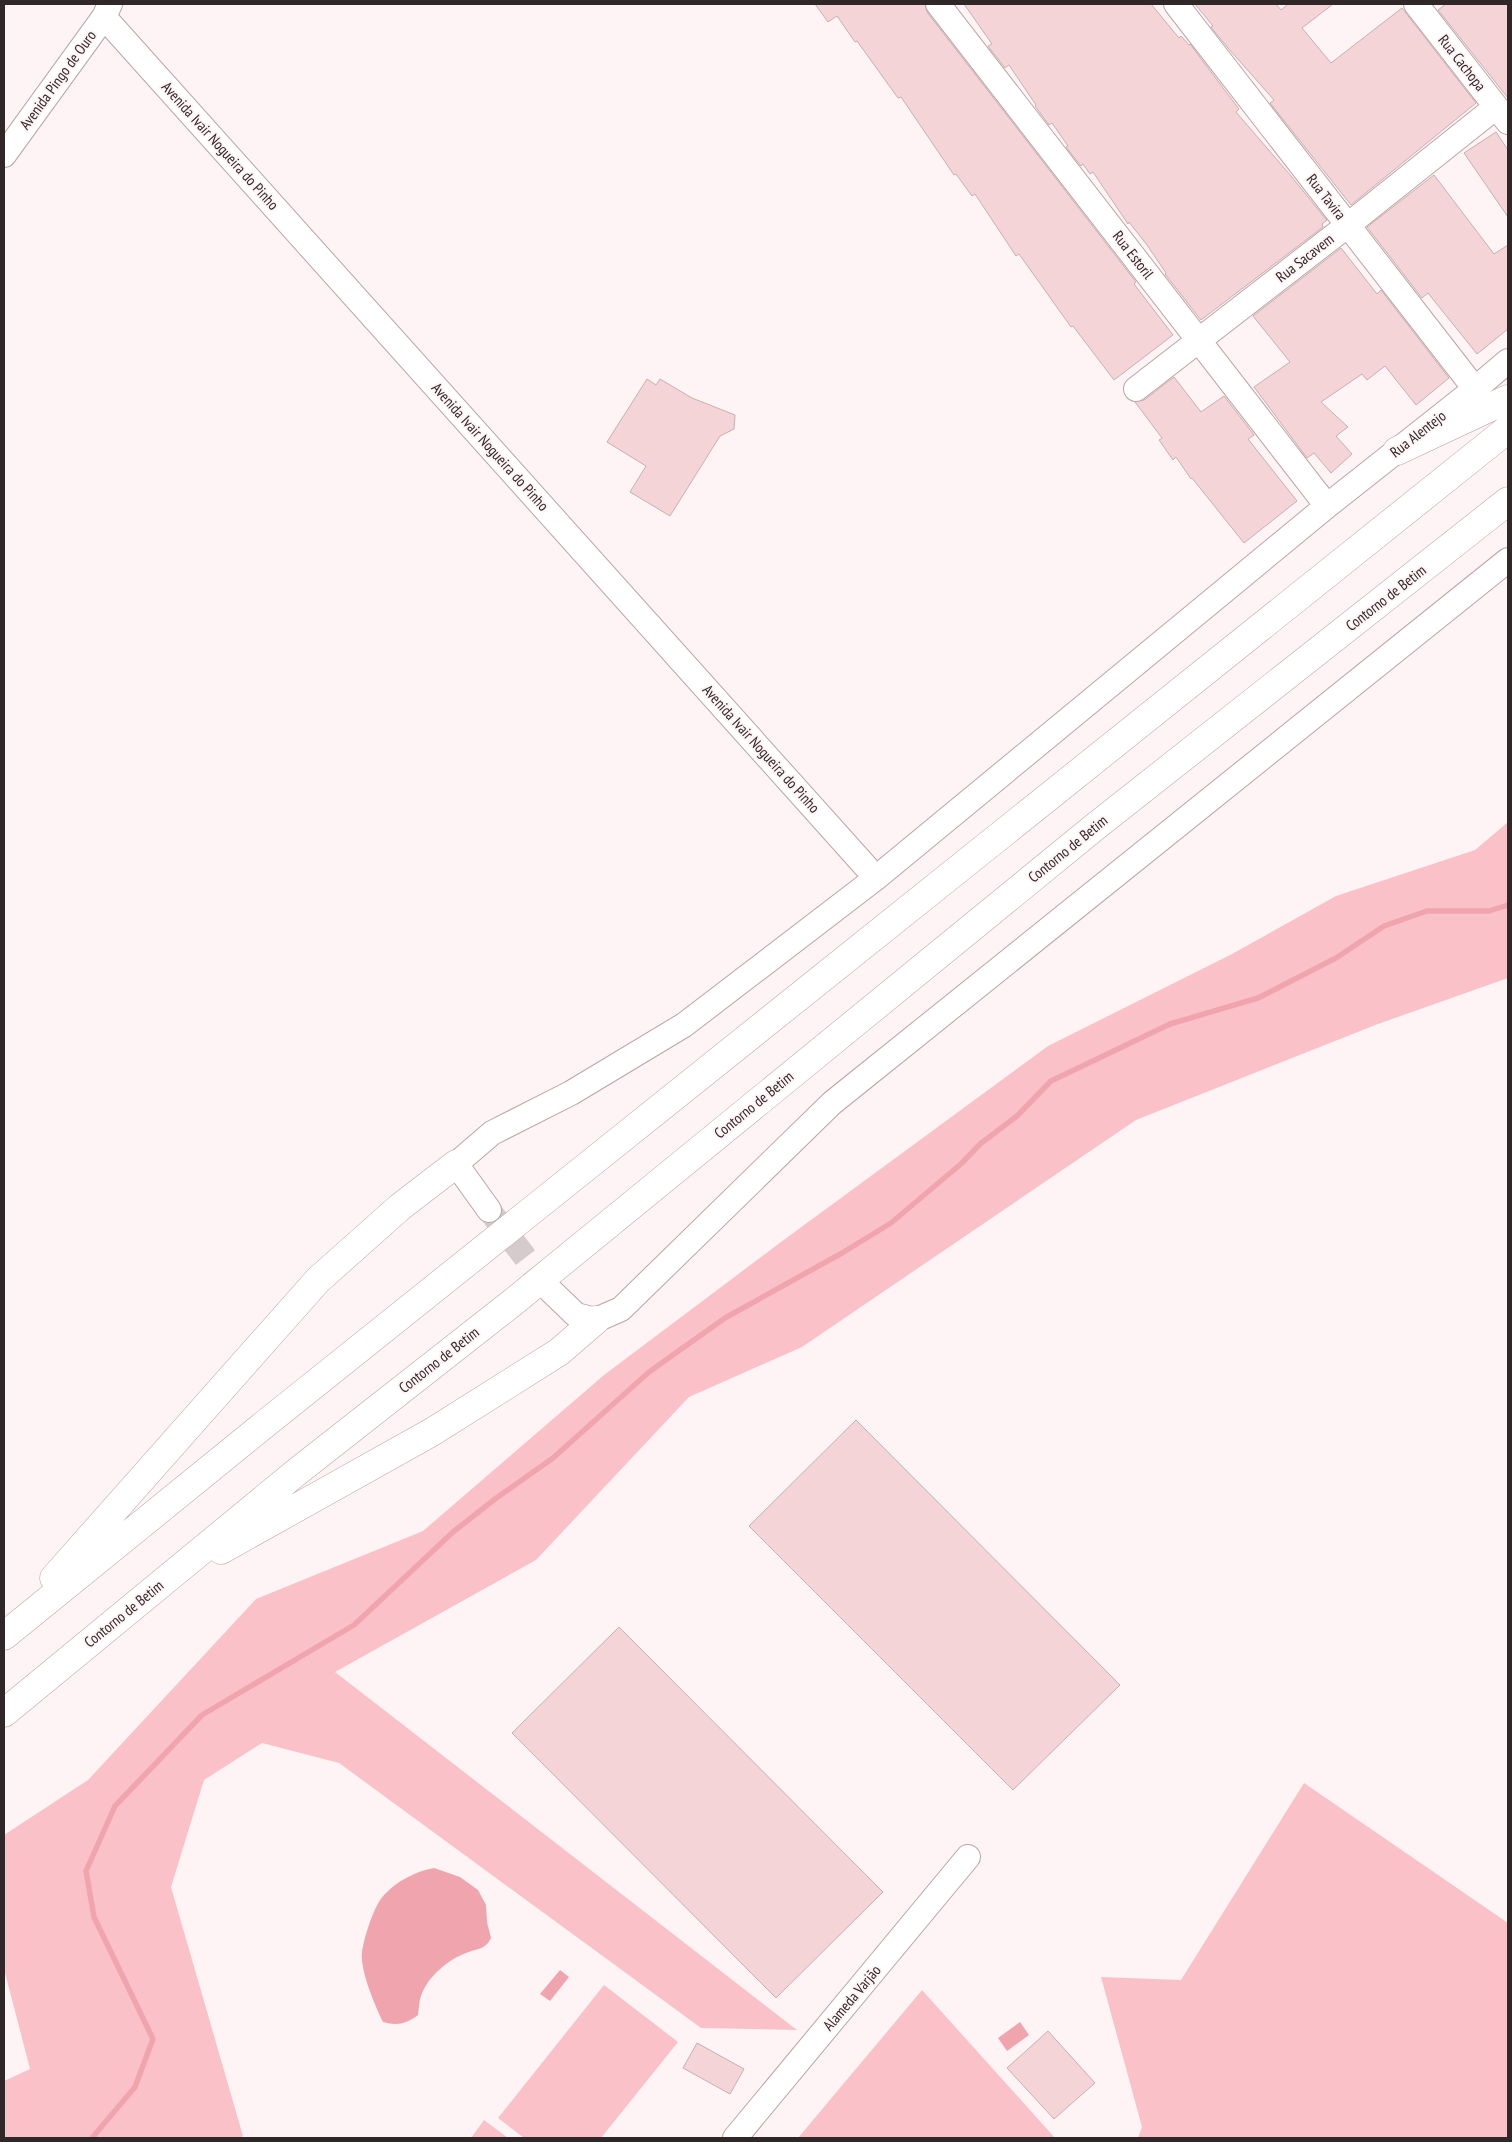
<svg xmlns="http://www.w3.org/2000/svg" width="1512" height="2142" viewBox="0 0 1512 2142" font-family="'PT Sans Narrow',sans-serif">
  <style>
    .green { fill: #fac2c8 }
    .water { fill: #f0a5ae }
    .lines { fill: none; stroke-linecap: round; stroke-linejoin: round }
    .stream { stroke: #f0a5ae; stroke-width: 5.5 }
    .building { fill: #f5d4d7; stroke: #c7afb2 }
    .minor-tunnel { stroke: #d5cbcc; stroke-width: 24; stroke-dasharray: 24 12; stroke-linecap: butt }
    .minor-casing { stroke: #bca4a6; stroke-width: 26 }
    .highway-casing { stroke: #bca4a6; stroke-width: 29 }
    .minor { stroke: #fff; stroke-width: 24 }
    .highway { stroke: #fff; stroke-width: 28 }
    .labels { text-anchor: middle; stroke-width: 4; stroke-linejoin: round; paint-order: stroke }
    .street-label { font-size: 15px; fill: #302728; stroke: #fef4f5 }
  </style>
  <rect width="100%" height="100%" fill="#fef4f5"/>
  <path class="green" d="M1508,822V978L1378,1024L1136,1120L802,1347L689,1397L536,1560L335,1672L797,2030L701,2028L339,1763L262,1743L204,1780L171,1887L243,2136L240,2138H4V2081L30,2069L4,1969V1835L88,1780L256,1599L423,1531L604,1375L781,1242L1048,1046L1232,954L1336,896L1475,850Z
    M1304,1783L1508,1923V2138H1138L1142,2127L1101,1977L1181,1980Z
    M604,1985L678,2042L601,2138H524L498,2118Z
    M922,1990L1055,2138H798Z
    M484,2120L508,2138H471Z"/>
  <path class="water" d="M434,1868L460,1877L478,1890L486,1905L487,1922L491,1938C485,1950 478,1948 466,1953C448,1960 428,1976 421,1996C419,2001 419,2009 418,2015C406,2024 397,2026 383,2022C375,2005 360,1971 362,1952C364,1938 374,1905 384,1895C397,1881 416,1871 434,1868Z
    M560,1970L569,1977L550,2001L540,1994Z
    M1020,2022L1029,2035L1007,2051L998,2038Z"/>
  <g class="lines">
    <path class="stream" d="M92,2138L135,2087L153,2039L94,1917L86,1871L115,1806L202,1715L354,1625L453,1532L495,1499L553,1458L649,1372L725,1318L842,1253L891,1223L962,1163L980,1144L1017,1116L1051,1081L1170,1024L1258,998L1336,958L1384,926L1427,911H1489L1508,905"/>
  </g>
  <path class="building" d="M815,4H925L927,12L1136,282L1134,284L1173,335L1114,380L1073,326L1071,327L1019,254L1016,256L975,194L972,196L956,174L954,175L901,97L898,98L857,41L855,42L837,16L828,22Z
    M964,4H1151L1179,38L1181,36L1189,45L1190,44L1239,109L1236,112L1291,176L1325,218L1327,220L1322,224L1323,227L1201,320L1165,274L1166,273L1147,245L1129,222L1128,224L1093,172L1090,174L1083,164L1081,166L1066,147L1068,146L1052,123L1049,125L1035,106L1036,105L1009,65L1005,68L988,46L992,44Z
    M1195,4H1276L1281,10L1288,4H1333L1302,28L1331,63L1402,8L1476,103L1351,205L1270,103L1274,100L1228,48L1211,27L1213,26Z
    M1446,4H1508V98L1438,10Z
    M1496,132L1508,150V217L1464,153Z
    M1434,175L1494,254L1508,245V329L1477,354L1428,293L1422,298L1367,227Z
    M1341,248L1377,294L1381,290L1449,378L1416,405L1385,366L1367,380L1362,374L1321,402L1348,427L1336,436L1352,454L1331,473L1314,453L1307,458L1254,387L1290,362L1253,316Z
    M1174,377L1201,412L1224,396L1254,435L1248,439L1297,501L1244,543L1192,478L1191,479L1176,457L1173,460L1159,440L1162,438L1135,402L1144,400Z
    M647,379L656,385L660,379L692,398L735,415L734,429L720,436L670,516L630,492L646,466L607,442Z
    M856,1420L1120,1685L1013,1790L749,1526Z
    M619,1627L883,1892L776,1998L512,1733Z
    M1048,2031L1095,2083L1054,2119L1007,2068Z
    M697,2043L744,2069L730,2094L683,2068Z"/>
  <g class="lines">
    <path class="minor-tunnel" d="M489,1210L551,1291"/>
    <g class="minor-casing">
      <path id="minor" d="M938,4L1327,506
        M1176,4L1475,389
        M1416,4L1508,122
        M104,17L876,878
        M4,155L104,17L110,4
        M1136,389L1348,225L1496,107
        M489,1210L456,1164L492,1133L571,1093L684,1025L876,878L1327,506L1475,389L1508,361
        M551,1291L576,1315L596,1320L621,1309L832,1103L1508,560
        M735,2138L968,1857"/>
    </g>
    <g class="highway-casing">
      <path id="highway" d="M1397,451L1508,399
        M221,1550L432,1432L559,1352L596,1320
        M54,1578L318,1280L400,1207L456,1164
        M4,1636L260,1428L1508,429
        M4,1713L298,1471L512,1303L1096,826L1508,501"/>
    </g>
    <use href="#minor" class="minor"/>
    <use href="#highway" class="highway"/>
  </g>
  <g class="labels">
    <g class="street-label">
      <text transform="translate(1462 63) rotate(52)" y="5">Rua Cachopa</text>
      <text transform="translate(58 80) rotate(-54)" y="5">Avenida Pingo de Ouro</text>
      <text transform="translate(220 146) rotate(48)" y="5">Avenida Ivair Nogueira do Pinho</text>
      <text transform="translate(1326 197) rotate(52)" y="5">Rua Tavira</text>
      <text transform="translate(1133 255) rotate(52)" y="5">Rua Estoril</text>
      <text transform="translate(1305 258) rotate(-38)" y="5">Rua Sacavem</text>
      <text transform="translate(1418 434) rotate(-38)" y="5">Rua Alentejo</text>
      <text transform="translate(490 447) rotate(48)" y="5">Avenida Ivair Nogueira do Pinho</text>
      <text transform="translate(1386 598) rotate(-38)" y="5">Contorno de Betim</text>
      <text transform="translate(761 749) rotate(48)" y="5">Avenida Ivair Nogueira do Pinho</text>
      <text transform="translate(1068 849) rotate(-39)" y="5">Contorno de Betim</text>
      <text transform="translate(754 1105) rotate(-39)" y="5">Contorno de Betim</text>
      <text transform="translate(439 1360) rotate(-38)" y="5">Contorno de Betim</text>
      <text transform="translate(124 1614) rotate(-39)" y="5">Contorno de Betim</text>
      <text transform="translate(852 1998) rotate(-50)" y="5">Alameda Varjão</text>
    </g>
  </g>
  <rect width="1512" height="2142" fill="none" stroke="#302728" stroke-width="10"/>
</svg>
